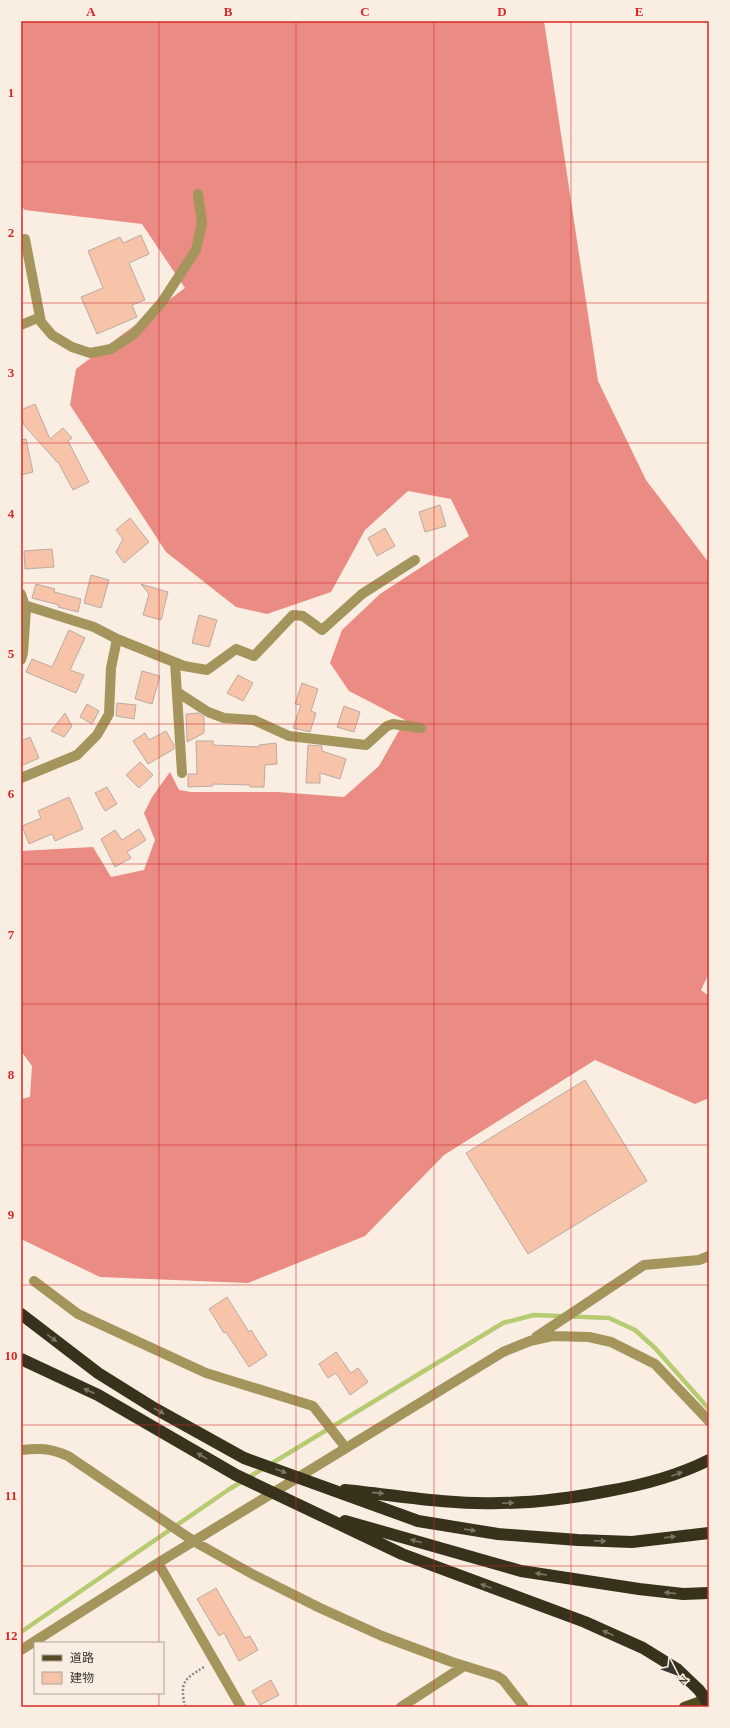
<svg xmlns="http://www.w3.org/2000/svg" width="730" height="1728" viewBox="0 0 730 1728" font-family="'Times New Roman','Noto Sans JP',serif">
  <style>
    .forest { fill: #ea8b84 }
    .lines { fill: none; stroke-linecap: round; stroke-linejoin: round }
    .stream { stroke: #b6cb72; stroke-width: 4.5 }
    .building { fill: #f7c3a9; stroke: #baaba3 }
    .path { stroke: #908880; stroke-width: 2.5; stroke-dasharray: 2 2; stroke-linecap: butt }
    .minor { stroke: #a3955b; stroke-width: 10 }
    .major { stroke: #554b23; stroke-width: 10 }
    .highway { stroke: #38321d; stroke-width: 12 }
    .oneway { fill: #7c7462 }
    .grid { fill: none; stroke: #d62828; stroke-width: 1; stroke-opacity: 0.55 }
    .neatline { fill: none; stroke: #d62828; stroke-width: 1.5 }
    .grid-label { font-size: 13px; text-anchor: middle; font-weight: bold; fill: #d62828 }
  </style>
  <rect width="100%" height="100%" fill="#f9eee1"/>
  <path class="forest" d="M21,21H544L598,381L646,480L709,563V973L701,990L709,996V1098L695,1104L595,1060L444,1155L365,1236L248,1283L100,1277L21,1239V1099L30,1097L32,1066L21,1051V851L93,847L111,877L144,870L155,840L144,813L152,797L170,772L179,790L191,792H278L344,797L379,766L405,720L349,691L330,663L342,630L380,594L469,536L451,499L408,491L365,530L331,592L267,614L236,607L166,552L70,405L76,369L185,288L142,224L25,210L21,206Z"/>
  <g class="lines">
    <path class="stream" d="M21,1632L228,1490L503,1323L534,1315L609,1318L635,1330L655,1348L709,1409"/>
  </g>
  <path class="building" d="M141,235L149,254L129,263L145,300L132,305L137,317L97,334L81,297L103,288L88,251L120,237L123,243Z
    M35,404L50,439L63,428L72,438L68,441L89,482L73,490L58,462H57L24,425L21,417V410Z
    M26,439L33,472L21,475V440Z
    M440,505L446,526L425,532L419,512Z
    M130,518L149,542L124,563L116,552L123,539L116,530Z
    M385,528L395,546L377,556L368,538Z
    M52,549L54,567L25,569L24,551Z
    M91,575L109,580L101,608L84,603Z
    M36,584L55,589L54,592L81,599L78,612L58,607L59,605L32,598Z
    M141,584L168,592L161,620L143,615L149,594Z
    M199,615L217,620L209,647L192,643Z
    M69,630L85,638L70,670L84,675L76,693L26,672L32,659L52,667Z
    M142,671L160,676L152,704L135,699Z
    M238,675L253,683L243,701L227,693Z
    M302,683L318,689L311,711L316,713L310,732L293,728L301,705L295,704Z
    M117,703L136,705L134,719L116,716Z
    M87,704L99,711L92,724L80,717Z
    M344,706L360,712L354,732L337,727Z
    M65,713L72,726L64,737L51,731Z
    M198,713L204,717V733L187,742L186,714Z
    M166,731L174,745V749L148,764L133,741L145,733L149,740Z
    M30,737L39,758L21,766V741Z
    M196,741H213V745L259,747V745L276,743L277,764L265,765L264,787H250V785L213,784V786L188,787V774H197Z
    M308,745L322,746V751L346,759L340,779L320,773V783H306Z
    M140,762L153,775L139,788L126,775Z
    M107,787L117,804L105,811L95,793Z
    M69,797L83,829L55,841L52,834L29,844L22,826L41,818L38,811Z
    M139,829L146,840L127,852L131,858L115,867L101,839L115,830L122,840Z
    M585,1080L647,1181L528,1254L466,1153Z
    M227,1297L249,1332L251,1330L267,1355L249,1367L226,1332L224,1333L209,1309Z
    M336,1352L351,1373L358,1368L368,1382L350,1395L336,1373L328,1378L319,1364Z
    M216,1588L245,1638L250,1636L258,1650L239,1661L224,1633L219,1636L197,1599Z
    M271,1680L279,1695L260,1705L252,1691Z"/>
  <g class="lines">
    <path class="path" d="M185,1707C180,1682 183,1680 204,1667"/>
    <path class="minor" d="M25,239L41,322L52,335L72,347L90,353L111,349L134,334L162,302L196,250L202,223L198,194
      M21,325L40,317
      M21,594L26,609L23,653L21,660
      M21,604L94,627L117,639L184,666L207,670L236,649L254,656L293,615L303,616L322,630L362,594L415,560
      M175,663L182,773
      M177,692L208,712L224,718L254,720L289,736L366,745L387,726L393,724L421,728
      M21,778L77,755L97,735L109,714L111,668L117,639
      M34,1281L78,1314L206,1373L313,1406L346,1448
      M536,1337L644,1265L699,1260L709,1256
      M21,1450C40,1448 50,1448 68,1456L195,1542L254,1575L320,1608L382,1636L452,1662L497,1676L503,1680L524,1707
      M158,1563L241,1707
      M21,1650L158,1563L503,1352L530,1341L552,1336L589,1337L611,1342L655,1364L709,1421
      M401,1707L464,1666"/>
    <path class="major" d="M684,1707L709,1698"/>
    <path class="highway" d="M21,1314L98,1373L154,1408L244,1458L418,1521L498,1534L578,1540L632,1542L709,1533
      M21,1359L98,1395L236,1475L402,1554L585,1622L643,1648L677,1669L699,1690L709,1704
      M345,1490C395,1495 449,1505 499,1503C536,1503 572,1498 608,1491C643,1485 677,1476 709,1460
      M345,1521L521,1571L639,1589L683,1594L709,1593"/>
  </g>
  <defs><path id="oneway-solid" d="M-6-.8H1V-3.2L6.5 0L1 3.2V.8H-6Z"/></defs>
  <g class="oneway">
    <use href="#oneway-solid" transform="translate(52 1338) rotate(37)"/>
    <use href="#oneway-solid" transform="translate(89 1391) rotate(-155)"/>
    <use href="#oneway-solid" transform="translate(159 1411) rotate(29)"/>
    <use href="#oneway-solid" transform="translate(202 1456) rotate(-150)"/>
    <use href="#oneway-solid" transform="translate(281 1471) rotate(20)"/>
    <use href="#oneway-solid" transform="translate(677 1474) rotate(-20)"/>
    <use href="#oneway-solid" transform="translate(378 1493) rotate(6)"/>
    <use href="#oneway-solid" transform="translate(508 1503) rotate(-3)"/>
    <use href="#oneway-solid" transform="translate(470 1530) rotate(8)"/>
    <use href="#oneway-solid" transform="translate(670 1537) rotate(-7)"/>
    <use href="#oneway-solid" transform="translate(416 1541) rotate(-164)"/>
    <use href="#oneway-solid" transform="translate(600 1541) rotate(2)"/>
    <use href="#oneway-solid" transform="translate(541 1574) rotate(-171)"/>
    <use href="#oneway-solid" transform="translate(486 1586) rotate(-160)"/>
    <use href="#oneway-solid" transform="translate(670 1593) rotate(-174)"/>
    <use href="#oneway-solid" transform="translate(608 1633) rotate(-156)"/>
  </g>
  <path class="grid" d="M159,21V1643M296,21V1707M434,21V1707M571,21V1707M21,162H709M21,303H709M21,443H709M21,583H709M21,724H709M21,864H709M21,1004H709M21,1145H709M21,1285H709M21,1425H709M21,1566H709M159,1693V1707"/>
  <rect width="730" height="1728" fill="none" stroke="#f9eee1" stroke-width="44"/>
  <rect x="34" y="1642" width="130" height="52" fill="#f9eee1" stroke="#ada49a"/>
  <rect x="42" y="1655" width="20" height="6" fill="#554b23" stroke="#ada49a"/>
  <text x="70" y="1662" font-size="12" fill="#3a3530">道路</text>
  <rect x="42" y="1672" width="20" height="12" fill="#f7c3a9" stroke="#ada49a"/>
  <text x="70" y="1682" font-size="12" fill="#3a3530">建物</text>
  <g transform="translate(676 1674) rotate(132)" stroke="#f9eee1" stroke-width="3" paint-order="stroke">
  <path d="M0-3L7 15L0 10L-7 15Z" fill="#3a3530"/>
  <text y="-6" font-size="11" font-weight="bold" text-anchor="middle" fill="#3a3530">N</text>
  </g>
  <rect x="22" y="22" width="686" height="1684" class="neatline"/>
  <g class="grid-label">
    <text x="91" y="16">A</text>
    <text x="228" y="16">B</text>
    <text x="365" y="16">C</text>
    <text x="502" y="16">D</text>
    <text x="639" y="16">E</text>
    <text x="11" y="97">1</text>
    <text x="11" y="237">2</text>
    <text x="11" y="377">3</text>
    <text x="11" y="518">4</text>
    <text x="11" y="658">5</text>
    <text x="11" y="798">6</text>
    <text x="11" y="939">7</text>
    <text x="11" y="1079">8</text>
    <text x="11" y="1219">9</text>
    <text x="11" y="1360">10</text>
    <text x="11" y="1500">11</text>
    <text x="11" y="1640">12</text>
  </g>
</svg>
